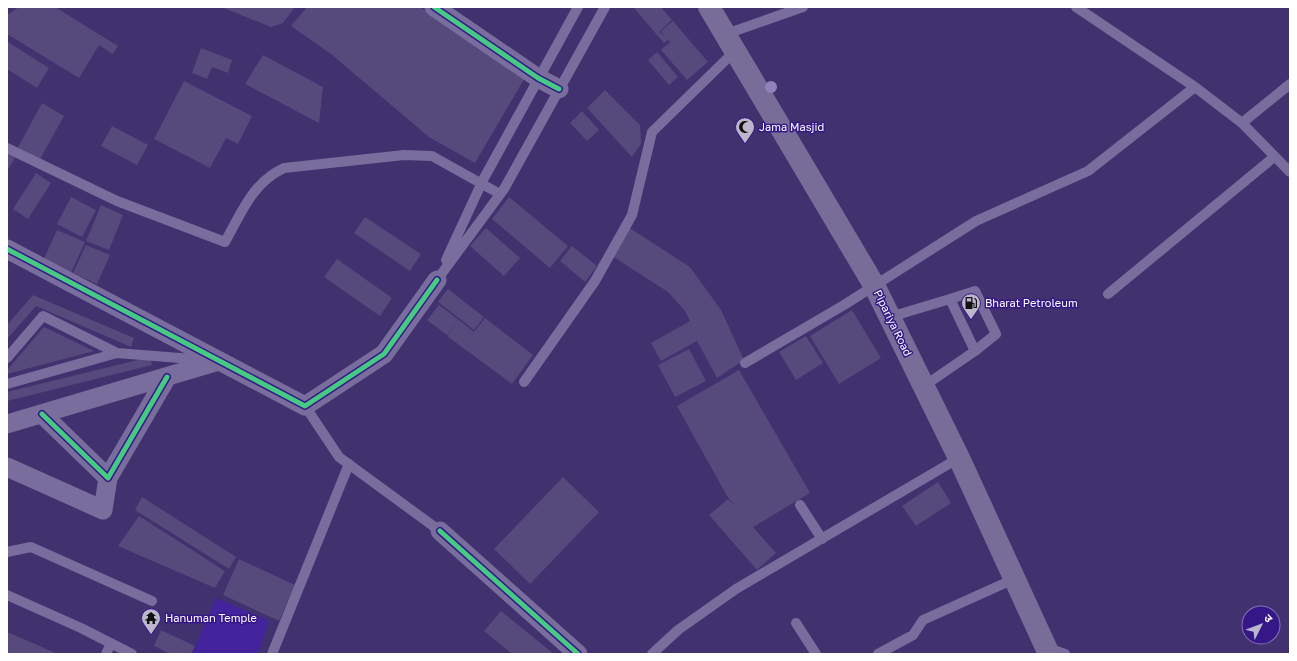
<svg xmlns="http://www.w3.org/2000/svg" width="1297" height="661" viewBox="0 0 1297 661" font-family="'Golos Text','Noto Sans Devanagari',sans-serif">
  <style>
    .green { fill: #43249c }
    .building { fill: #56497c }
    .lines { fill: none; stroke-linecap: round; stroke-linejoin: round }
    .service { stroke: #786d9c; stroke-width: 10 }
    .minor { stroke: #786d9c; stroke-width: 19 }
    .primary { stroke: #786c99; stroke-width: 22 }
    .cycleway-casing { stroke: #351788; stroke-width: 8 }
    .cycleway { stroke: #46c982; stroke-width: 5 }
    .tree { fill: #9082bb }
    .labels { text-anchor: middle; stroke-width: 3; stroke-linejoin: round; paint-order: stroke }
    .poi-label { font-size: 11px; fill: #fff; stroke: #351788; text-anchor: start }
    .street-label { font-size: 11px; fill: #fff; stroke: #351788 }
  </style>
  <rect width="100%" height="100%" fill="#41316e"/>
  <path class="green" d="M216,598L269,621L258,654H192Z"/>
  <path class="building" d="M19,7H55L118,46L113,54L99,45L79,78L7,34V15Z
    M221,7H295L283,23L271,27Z
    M307,7H420L526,76L475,163L429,137L331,54L291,26Z
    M633,7H661L672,20L658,33L660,32L665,37L661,31L673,21L708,62L687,80L661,50L670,42L668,40L664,43Z
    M8,42L49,68L37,88L7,69Z
    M201,48L232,60L228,73L212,67L207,79L192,73Z
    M657,52L678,77L669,85L648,60Z
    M263,55L323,87L319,123L245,84Z
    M184,81L252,116L238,144L226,138L210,168L154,139Z
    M605,90L640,125L641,144L632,157L587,108Z
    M42,103L64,116L39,161L17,149Z
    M582,111L599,130L587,141L570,123Z
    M112,126L148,145L137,165L101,146Z
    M7,153L15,158L7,171Z
    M36,173L51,183L28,219L13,209Z
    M71,197L96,210L82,237L57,224Z
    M509,197L568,246L550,268L492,219Z
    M101,205L123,215L109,250L86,241Z
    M365,217L421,254L410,271L354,233Z
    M628,227L690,267L721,310L744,360L717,378L697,341L661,361L651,343L690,321L685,311L668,292L612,256Z
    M486,228L520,258L504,276L470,246Z
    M57,230L85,242L70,275L42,263Z
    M86,245L110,255L97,284L73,273Z
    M572,246L597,266L585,282L560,261Z
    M337,259L392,298L380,316L324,277Z
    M448,289L484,317L474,330L460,319L462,317L460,319L438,302Z
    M33,295L134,338L131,347L36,306L7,339V325Z
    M439,305L459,320L447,335L427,320Z
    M852,310L881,358L839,384L810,336Z
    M485,318L533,355L512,384L447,336L459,320L474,332Z
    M44,327L94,351L7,374V370Z
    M806,336L823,363L796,380L779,352Z
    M689,349L706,381L675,397L658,365Z
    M150,357L152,365L7,401V392Z
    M739,370L810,493L753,527L776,553L757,570L709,515L728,499L736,507L727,496L677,406Z
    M563,477L599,512L530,584L494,549Z
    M938,482L951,503L916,526L902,506Z
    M142,497L236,557L229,569L135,510Z
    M139,516L225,571L215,588L118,546Z
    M239,559L295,585L279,621L223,595Z
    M501,611L554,654H512L484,631Z
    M161,630L195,646L191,654H170L154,646Z
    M7,632L58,654H7Z"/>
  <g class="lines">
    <path class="service" d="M1076,7L1195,87L1242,123L1290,172
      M726,34L803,7
      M1242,123L1290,84
      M7,148L117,201L225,242C242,212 252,183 284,168L404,155L432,156L500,194
      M446,260L483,180L578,7
      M437,280L504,189L605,7
      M1108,294L1274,157
      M950,299L975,291L996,334L975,351
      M890,317L950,299L975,351L924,386
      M7,358L43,316L117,353L205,360
      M745,363L844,305L976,221L1088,171L1195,87
      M524,382L595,281L632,215L652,132L736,50
      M7,384L117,353
      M305,406L339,457L440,531
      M800,505L822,539
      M7,552L31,547L152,601
      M7,595L81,628L132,654
      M796,623L816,654
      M1048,648L1065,654
      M106,654L111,643
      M272,654L349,464
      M652,654L678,630L736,589L959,458
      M878,654L913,635L923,620L1014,579"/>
    <path class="minor" d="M434,7L538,78L559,89
      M7,249L305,406L384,354L437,280
      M42,414L108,478L167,377
      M7,424L219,361
      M7,467L103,510L108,478
      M440,531L578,654"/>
    <path class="primary" d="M709,7L874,285L959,458L1049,654"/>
    <g class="cycleway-casing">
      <path id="cycleway" d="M434,7L538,78L559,89
        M7,249L305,406L384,354L437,280
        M42,414L108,478L167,377
        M440,531L578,654"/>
    </g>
    <use href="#cycleway" class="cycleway"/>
  </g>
  <circle class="tree" cx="771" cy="87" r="6"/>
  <defs>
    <g id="mosque-pin" transform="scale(1)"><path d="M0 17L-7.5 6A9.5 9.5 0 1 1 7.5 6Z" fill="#bcb7cc" stroke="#351788"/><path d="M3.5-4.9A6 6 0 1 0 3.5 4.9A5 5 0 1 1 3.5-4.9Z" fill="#111"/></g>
    <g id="fuel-pin" transform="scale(1)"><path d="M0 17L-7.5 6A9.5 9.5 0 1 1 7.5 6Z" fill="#bcb7cc" stroke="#351788"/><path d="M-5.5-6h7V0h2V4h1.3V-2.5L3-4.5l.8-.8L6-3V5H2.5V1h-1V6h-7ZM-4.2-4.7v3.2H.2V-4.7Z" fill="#111"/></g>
    <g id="temple-pin" transform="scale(1)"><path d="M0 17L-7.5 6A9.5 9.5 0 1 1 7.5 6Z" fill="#bcb7cc" stroke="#351788"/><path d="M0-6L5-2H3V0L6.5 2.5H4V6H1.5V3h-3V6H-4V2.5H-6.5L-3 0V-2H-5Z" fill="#111"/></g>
  </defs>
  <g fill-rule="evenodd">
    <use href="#mosque-pin" x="745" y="127"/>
    <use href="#fuel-pin" x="971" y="303"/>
    <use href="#temple-pin" x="151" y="618"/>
  </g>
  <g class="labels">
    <g class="poi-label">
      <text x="759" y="131">Jama Masjid</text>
      <text x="985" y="307">Bharat Petroleum</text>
      <text x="165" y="622">Hanuman Temple</text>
    </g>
    <g class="street-label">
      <text transform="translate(893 323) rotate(64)" y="4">Pipariya Road</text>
    </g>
  </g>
  <rect width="1297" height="661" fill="none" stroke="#ffffff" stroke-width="16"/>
  <g transform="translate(1261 625) rotate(48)"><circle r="19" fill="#351788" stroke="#8674b8"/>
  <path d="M0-3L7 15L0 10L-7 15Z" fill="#bcb7cc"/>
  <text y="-6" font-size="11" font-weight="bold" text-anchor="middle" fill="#ffffff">उ</text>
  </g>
</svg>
